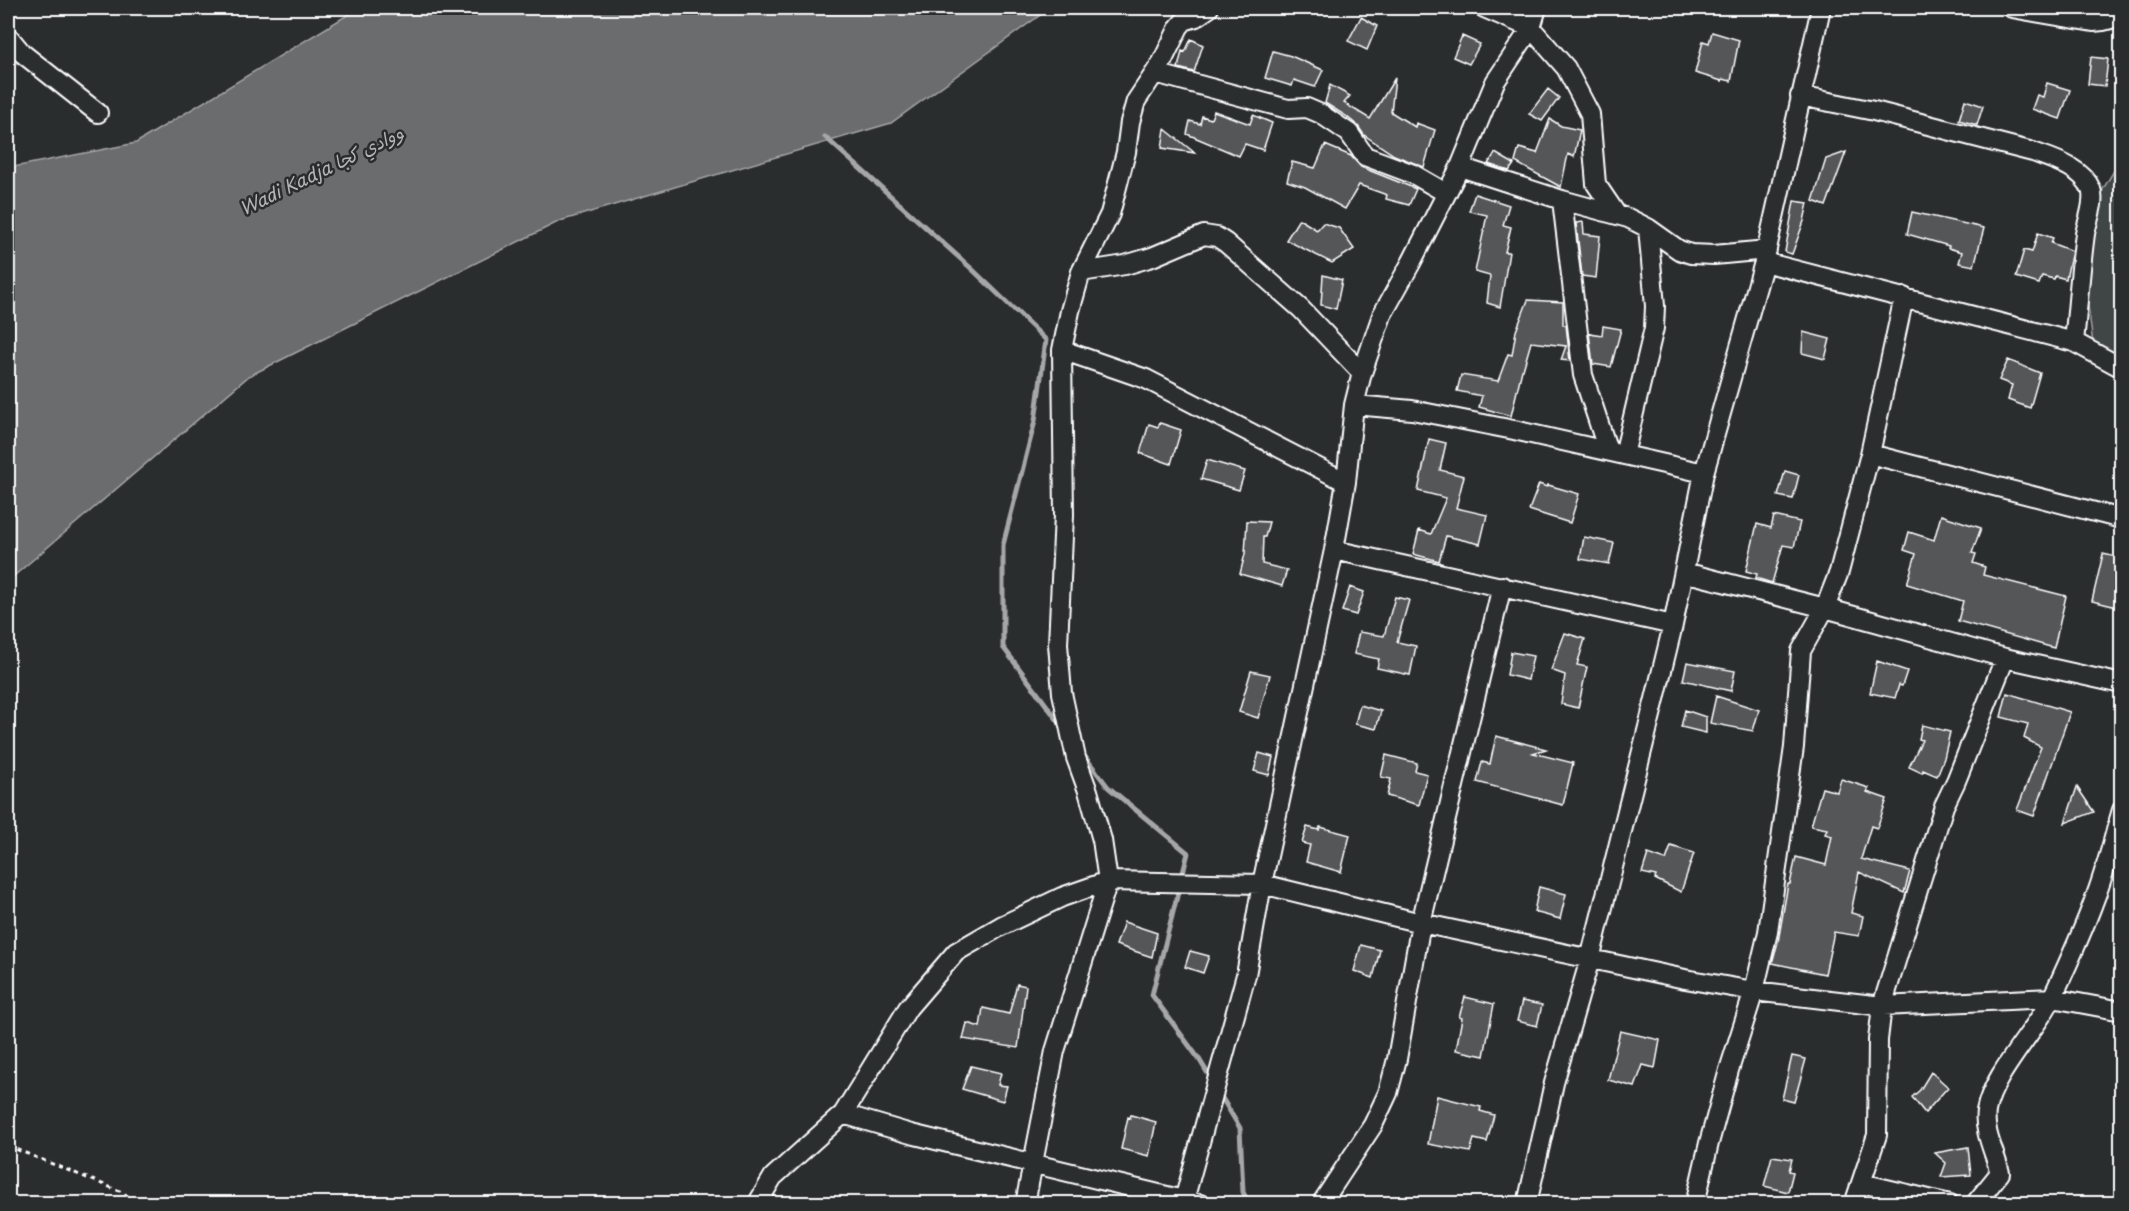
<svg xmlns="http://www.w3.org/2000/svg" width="2129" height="1211" viewBox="0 0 2129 1211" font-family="'Playpen Sans','Playpen Sans Arabic',sans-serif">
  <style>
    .green { fill: #414445; stroke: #a0a2a2; stroke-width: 1.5 }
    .water { fill: #6a6c6d; stroke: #a6a7a7; stroke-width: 1.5 }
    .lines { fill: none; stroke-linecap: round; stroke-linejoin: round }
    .stream { stroke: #a6a7a7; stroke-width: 5 }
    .building { fill: #555758; stroke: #fff; stroke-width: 1.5 }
    .minor-casing { stroke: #fff; stroke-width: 22 }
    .path { stroke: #fff; stroke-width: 3; stroke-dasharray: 4.5 4.5; stroke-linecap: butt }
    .minor { stroke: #2a2d2e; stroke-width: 18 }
    .labels { text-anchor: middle; stroke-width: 5; stroke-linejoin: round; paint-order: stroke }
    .water-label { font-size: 18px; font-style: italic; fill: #b4b6b6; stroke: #2a2d2e }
  </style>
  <rect width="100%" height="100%" fill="#2a2d2e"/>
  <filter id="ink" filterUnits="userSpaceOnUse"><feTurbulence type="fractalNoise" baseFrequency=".0167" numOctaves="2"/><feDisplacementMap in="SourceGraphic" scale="12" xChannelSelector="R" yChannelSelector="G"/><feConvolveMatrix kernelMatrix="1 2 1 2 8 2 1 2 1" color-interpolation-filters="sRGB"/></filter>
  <g filter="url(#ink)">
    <path class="green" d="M2118,164H2121V359L2093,343L2085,283L2098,208L2103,189Z"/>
    <path class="water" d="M359,8H1050L891,123L560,221L249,376L8,581V168L136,143Z"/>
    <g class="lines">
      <path class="stream" d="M825,137L973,270L1046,340L1035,421L1003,545V647L1062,726
        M1082,753L1108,787L1188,853L1152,995L1199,1059L1213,1082
        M1219,1093L1240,1128L1243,1192L1249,1204"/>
    </g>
    <path class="building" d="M1361,17L1377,26L1367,50L1348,41Z
      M1712,32L1739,40L1731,81L1723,79L1722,81L1695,73L1703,41L1709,43Z
      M1462,36L1480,44L1469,64L1453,57Z
      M1191,39L1203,45L1194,72L1178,68L1182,51L1185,52Z
      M1273,51L1291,56L1323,70L1315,87L1294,80L1292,86L1265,78Z
      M2091,57L2108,59L2105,86L2088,84Z
      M1395,78L1391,112L1415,127L1416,123L1435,130L1424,167L1394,155L1364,135L1358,126L1346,116L1325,103L1330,85L1350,96L1344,103L1370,119Z
      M2047,83L2070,90L2060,119L2032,109L2037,95L2043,97Z
      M1548,89L1559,98L1542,121L1529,114Z
      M1965,100L1983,106L1977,125L1959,120Z
      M1214,111L1250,124L1253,115L1272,123L1263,150L1245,144L1239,156L1187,134L1190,121L1200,124L1202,116L1211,119Z
      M1550,119L1561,126L1580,130L1574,157L1568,154L1561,187L1515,162L1519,148L1537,153Z
      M1165,129L1195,153L1162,148Z
      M1325,145L1351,156L1361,167L1416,189L1409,205L1386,199L1387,195L1359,185L1345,209L1305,187L1287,181L1292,162L1315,168Z
      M1846,152L1826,206L1813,201L1826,159Z
      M1495,153L1514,164L1509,171L1488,164Z
      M1475,194L1509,205L1503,225L1511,227L1505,252H1509L1500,307L1487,303L1490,276L1475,272L1487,215L1469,211Z
      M1794,201L1808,203L1804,221L1792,254L1785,252Z
      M1912,212L1984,228L1974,266L1959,263L1962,252L1948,248L1949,246L1907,234Z
      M1299,219L1317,230L1323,223L1339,228L1354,249L1332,263L1286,240Z
      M1583,222L1584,234L1600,236L1596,278L1582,276L1576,223Z
      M2038,233L2053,238L2051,243L2072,251L2066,279L2055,276L2054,279L2042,276L2039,284L2016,277L2024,250L2032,252Z
      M1323,275L1342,280L1336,309L1321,305Z
      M1528,300L1563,302V325H1566L1570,361L1561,360L1566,346L1531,342L1523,370H1522L1511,416L1479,407L1482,396L1457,391L1461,375L1498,381L1508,354L1512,355L1516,331Z
      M1603,326L1621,329L1611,367L1593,364L1589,333L1602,335Z
      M1803,332L1830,339L1825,359L1802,353Z
      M2008,360L2040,373L2030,408L2008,400L2012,385L1999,380Z
      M1160,423L1181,430L1171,464L1140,453L1149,424L1158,427Z
      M1429,439L1446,443L1440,470L1464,476L1456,508L1487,515L1480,544L1446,536L1439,561L1413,554L1419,530L1431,534L1446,498L1418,491Z
      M1207,460L1245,471L1239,490L1201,479Z
      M1785,471L1799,475L1793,499L1778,496Z
      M1539,484L1547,487L1548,485L1579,494L1570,523L1529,510Z
      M1941,515L1981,528L1972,553L1976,554L1973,563L1985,567L1983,575L2066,596L2054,648L1958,621L1963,601L1907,584L1916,554L1904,550L1909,532L1934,540Z
      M1774,516L1800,522L1794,547L1783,545L1772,583L1756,578L1757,574L1746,571L1757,524L1771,528Z
      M1247,521L1269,522L1265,537H1263L1262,564L1287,570L1282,586L1240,574L1245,554Z
      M1584,537L1614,543L1609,564L1580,559Z
      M2103,554L2121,558V608L2092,601Z
      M1350,587L1364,592L1356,615L1342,611Z
      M1395,597L1409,600L1397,642L1416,646L1410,675L1377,668L1379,659L1354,654L1359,632L1384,636Z
      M1565,633L1585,639L1577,665L1587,667L1578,708L1561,704L1565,675L1551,670Z
      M1511,652L1533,656L1528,680L1507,675Z
      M1877,661L1907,671L1902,686L1899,685L1895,698L1870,693Z
      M1687,662L1735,671L1731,691L1683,680Z
      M1251,671L1270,675L1258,718L1239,712Z
      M2007,693L2070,712L2034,816L2017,810L2041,747L2024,738L2028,724L2001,717Z
      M1716,696L1759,710L1753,731L1710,723Z
      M1360,705L1381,711L1376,729L1355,724Z
      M1685,710L1706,717V733L1681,727Z
      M1922,725L1950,732L1944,758L1937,776L1923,770L1922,773L1909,767L1922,740L1919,739Z
      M1496,736L1546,749L1533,753L1573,763L1563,805L1477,782L1482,762L1490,764Z
      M1259,753L1273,757L1269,775L1254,771Z
      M1386,755L1417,763L1415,771L1427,774L1419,805L1387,796L1391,779L1381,777Z
      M1841,779L1869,788L1867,792L1887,799L1877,828L1871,826L1861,859L1910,871L1904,893L1859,872L1851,913L1863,916L1859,936L1834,932L1825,974L1772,963L1778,942L1788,884H1790L1796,857L1826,865L1832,836L1825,834L1827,829L1811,826L1822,788L1837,792Z
      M2077,787L2094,812L2065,823Z
      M1307,827L1319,830L1320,827L1350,835L1341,872L1306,862L1310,845L1302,843Z
      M1671,846L1694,853L1681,892L1655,879L1656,876L1642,873L1648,854L1666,860Z
      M1539,887L1566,894L1560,919L1534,912Z
      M1124,922L1157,933L1152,957L1116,945Z
      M1361,945L1380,950L1373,978L1354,971Z
      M1190,951L1209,956L1203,973L1185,967Z
      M1017,984L1026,986L1018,1048L963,1039L967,1023L980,1027L983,1008L1009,1014Z
      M1465,997L1494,1004L1484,1056L1456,1050L1462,1018L1459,1017Z
      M1522,1001L1542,1005L1537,1026L1517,1021Z
      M1620,1031L1660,1040L1655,1068L1643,1065L1635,1087L1608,1080Z
      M1792,1056L1806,1059L1794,1102L1782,1099Z
      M971,1066L1001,1073L998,1085L1007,1086L1003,1101L962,1089Z
      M1931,1072L1948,1087L1925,1113L1912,1097L1920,1090Z
      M1437,1096L1481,1107L1480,1111L1494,1115L1487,1142L1474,1139L1470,1152L1428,1144Z
      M1131,1115L1156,1122L1149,1156L1121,1149L1128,1117L1130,1118Z
      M1968,1147L1971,1175L1941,1177L1946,1163L1935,1153Z
      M1772,1156L1792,1159L1789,1171L1793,1172L1788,1192L1764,1186Z"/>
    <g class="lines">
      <g class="minor-casing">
        <path id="minor" d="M1484,8L1531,28L1566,68L1590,114L1596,184L1617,215
          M2012,8L2093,22L2103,21L2122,16
          M8,36L22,53L98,113
          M1155,73L1288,109L1307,108L1321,114L1349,133L1365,156L1413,174L1446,193
          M1800,96L1874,111L2033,152C2052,159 2082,167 2091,189C2096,202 2087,221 2085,234C2080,270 2078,306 2074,342L2122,368
          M1460,167L1562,200L1628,218L1648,228L1679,250L1691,254L1714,255L1767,250
          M1562,200L1583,375L1608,451
          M1764,262L2074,342
          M1081,272L1125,265L1152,257L1204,235L1217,237L1226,243L1301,309L1362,373
          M1062,350L1146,379L1346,482
          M1354,405L1412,410L1514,430L1704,473
          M1870,454L2122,519
          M1624,455L1654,328L1655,306L1648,228
          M1334,550L1673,625
          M1684,572L1825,608L2005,658L2122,684
          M843,1114L911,1134L1200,1204
          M1861,1183L1950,1204
          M757,1204L773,1177L843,1114L908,1008L956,952L1001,926L1062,897L1108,881L1262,884L1421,923L1685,979L1754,991L1882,1006L2052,998L2122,1011
          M1025,1204L1055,1051L1108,881L1102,840L1088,791L1076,758L1062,693L1058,644L1064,515L1062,350L1070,311L1081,272L1110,214L1126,152L1130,122L1136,101L1162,62L1179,27L1184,21L1196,17L1209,8
          M1183,1204L1246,975L1262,884L1334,550L1346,482L1354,405L1362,373L1382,315L1411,263L1460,167L1495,82L1531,28L1537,8
          M1321,1204L1373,1125L1388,1093L1397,1059L1421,923L1502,586
          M1527,1204L1554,1083L1590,959L1655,699L1673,625L1704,473L1764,262L1821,8
          M1695,1204L1709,1143L1729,1070L1754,991L1768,932L1794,747L1801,651L1825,608L1839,572L1870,454L1904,297
          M1854,1204L1877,1135L1878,1040L1882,1006L1944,806L1956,781L2005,658
          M1975,1204L2000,1173C1995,1153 1983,1131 1986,1111C1992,1075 2037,1029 2053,996C2068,964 2083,931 2095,898C2106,870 2113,839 2122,810"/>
      </g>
      <path class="path" d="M8,1146L122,1192L139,1204"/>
      <use href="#minor" class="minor"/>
    </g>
  </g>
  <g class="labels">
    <g class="water-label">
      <text transform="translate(322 171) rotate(-26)" y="6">Wadi Kadja ووادي كجا</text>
    </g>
  </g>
  <rect width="2129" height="1211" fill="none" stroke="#2a2d2e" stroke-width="30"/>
  <rect x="15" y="15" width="2099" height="1181" fill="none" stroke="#fff" stroke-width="2" filter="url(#ink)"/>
</svg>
